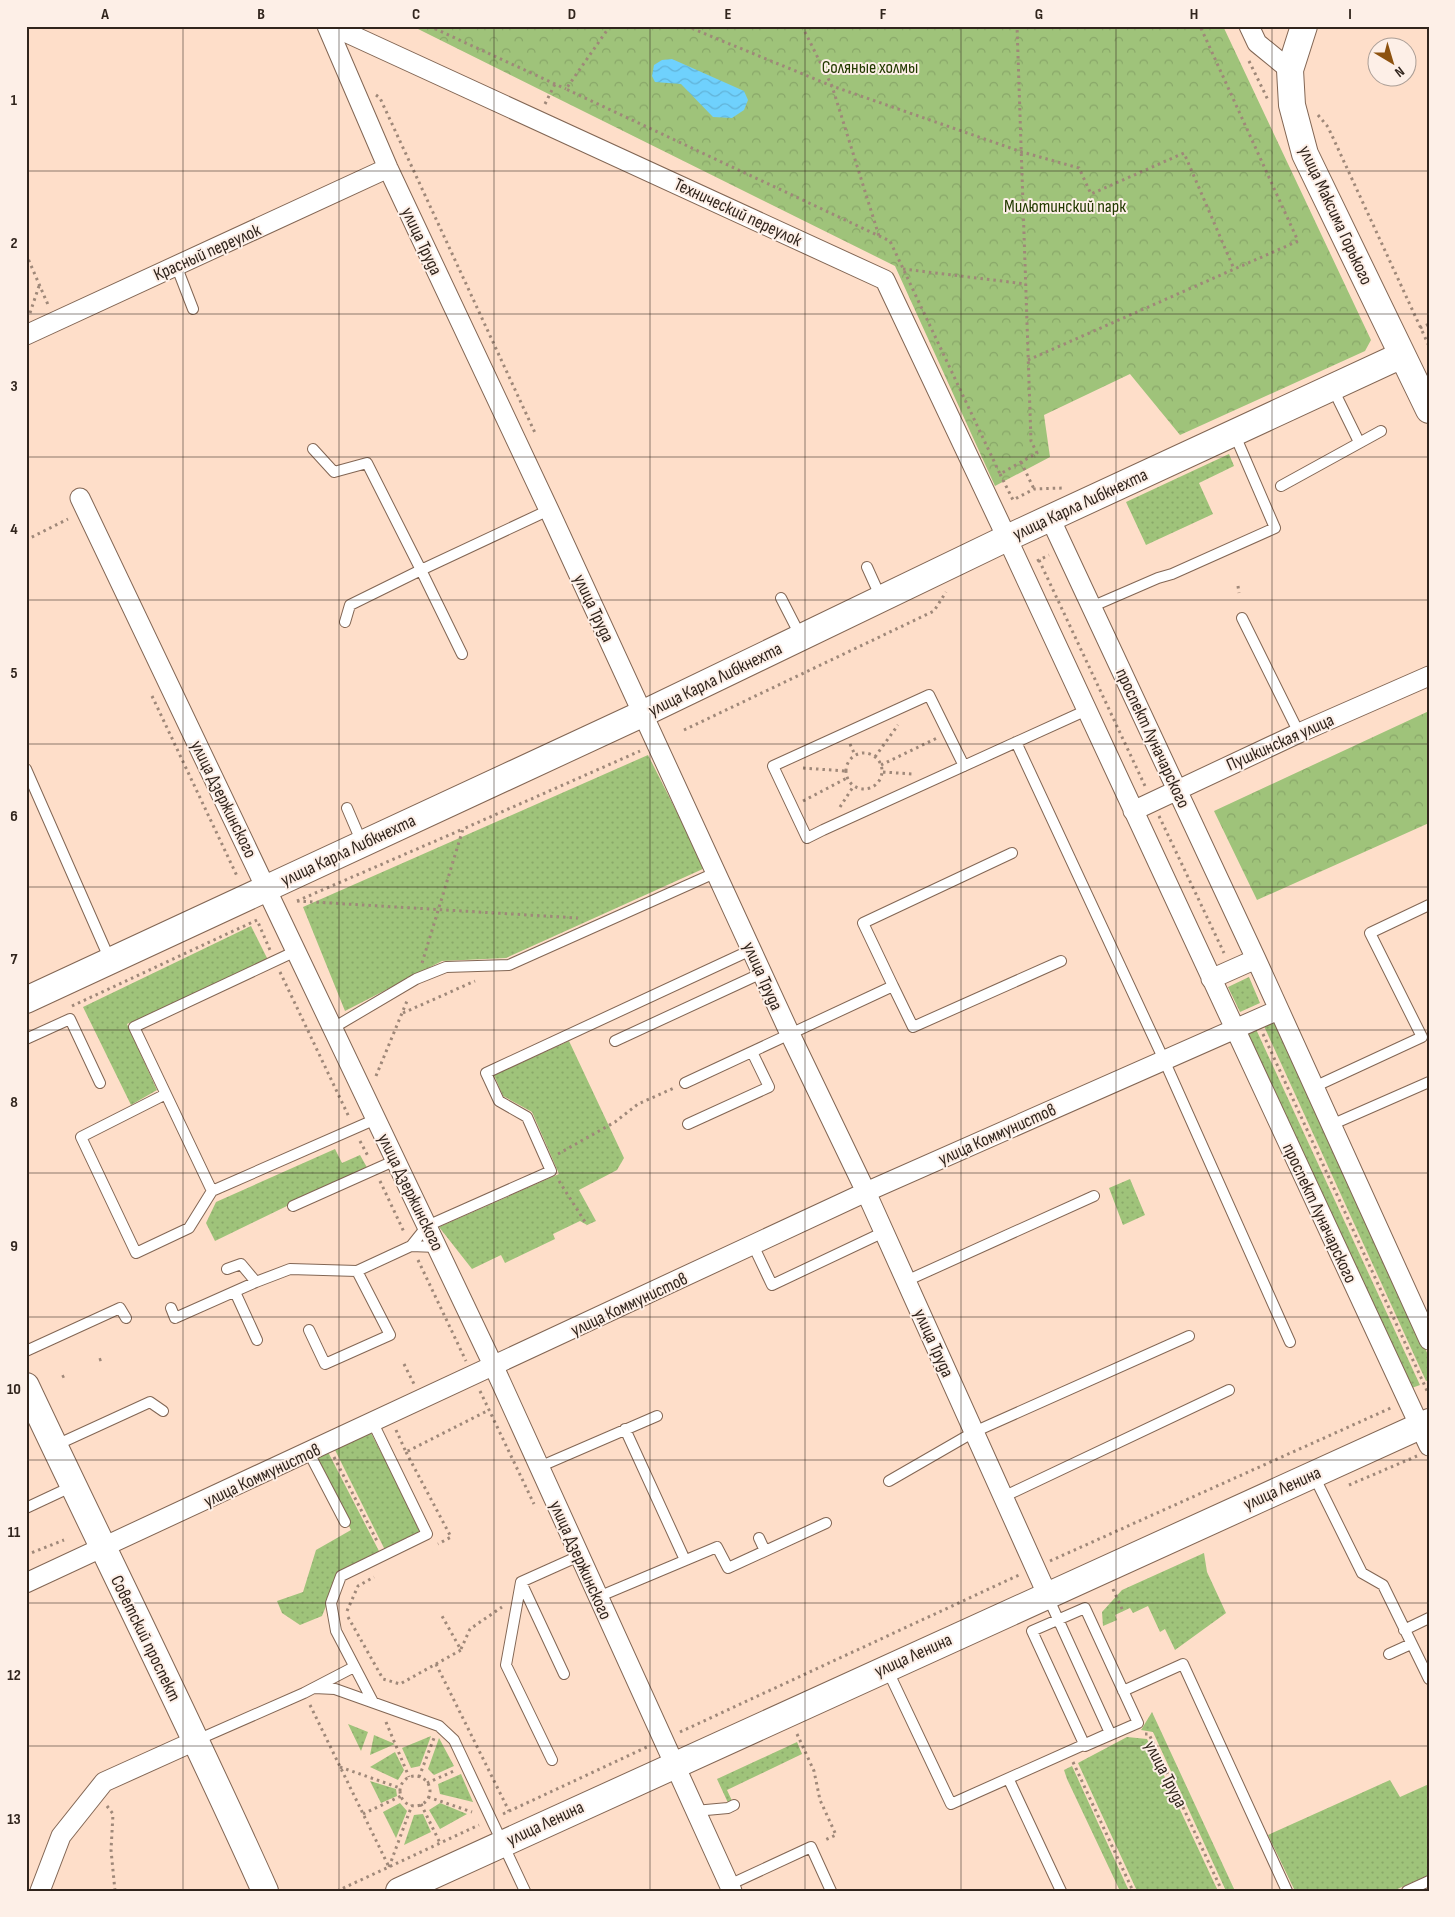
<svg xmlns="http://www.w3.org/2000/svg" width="1455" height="1917" viewBox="0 0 1455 1917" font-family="'Sofia Sans Condensed',sans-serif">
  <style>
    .grass { fill: url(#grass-dots) }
    .forest { fill: url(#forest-crowns) }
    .water { fill: url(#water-waves) }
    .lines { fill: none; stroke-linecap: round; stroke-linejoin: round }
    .lane-casing { stroke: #826654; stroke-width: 12 }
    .street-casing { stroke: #826654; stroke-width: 21 }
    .secondary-casing { stroke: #826654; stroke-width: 28 }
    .path { stroke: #9f8879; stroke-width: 3; stroke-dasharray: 2.5 4; stroke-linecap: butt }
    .lane { stroke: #fff; stroke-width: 10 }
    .street { stroke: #fff; stroke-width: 19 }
    .secondary { stroke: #fff; stroke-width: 26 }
    .grid { fill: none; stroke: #31251d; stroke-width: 1; stroke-opacity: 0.55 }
    .labels { text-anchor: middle; stroke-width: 4; stroke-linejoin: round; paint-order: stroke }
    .park-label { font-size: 18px; fill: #233a00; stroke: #fdefe7 }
    .street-label { font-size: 18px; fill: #31251d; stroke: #fdefe7 }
    .neatline { fill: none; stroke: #31251d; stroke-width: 2 }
    .grid-label { font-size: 16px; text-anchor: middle; font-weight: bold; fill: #31251d }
  </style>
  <defs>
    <pattern id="grass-dots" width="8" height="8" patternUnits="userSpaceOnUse" patternTransform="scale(1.25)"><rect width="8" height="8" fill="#9fc37a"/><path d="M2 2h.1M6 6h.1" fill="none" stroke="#89a769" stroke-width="1.8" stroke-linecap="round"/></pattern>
    <pattern id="forest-crowns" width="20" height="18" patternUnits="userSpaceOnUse" patternTransform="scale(1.25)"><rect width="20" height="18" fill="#9fc37a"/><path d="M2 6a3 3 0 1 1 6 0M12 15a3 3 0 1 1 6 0" fill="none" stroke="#89a769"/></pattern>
    <pattern id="water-waves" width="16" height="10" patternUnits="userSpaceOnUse" patternTransform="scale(1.25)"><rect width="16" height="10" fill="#6fd1fd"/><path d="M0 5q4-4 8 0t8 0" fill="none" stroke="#61b3d8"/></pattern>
  </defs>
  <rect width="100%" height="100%" fill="#fedec9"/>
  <path class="grass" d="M1229,454L1234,466L1199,483L1213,514L1146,545L1126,502Z
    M648,755L705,868L506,958L442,961L345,1011L303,907Z
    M251,926L269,962L127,1024L157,1090L131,1105L83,1007Z
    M1249,977L1260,1003L1240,1012L1228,987Z
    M1276,1018L1429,1357V1380L1426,1381L1263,1024Z
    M1255,1027L1420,1385L1409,1389L1244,1033Z
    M569,1041L624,1158L617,1170L579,1190L596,1221L587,1225L580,1221L553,1234L555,1239L505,1263L501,1255L472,1269L439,1227L559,1174L532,1112L503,1096L494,1075Z
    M335,1149L342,1163L360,1155L369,1171L289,1205L215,1241L206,1223L216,1202Z
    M1130,1179L1145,1215L1123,1225L1109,1188Z
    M370,1431L422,1532L385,1550L334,1448Z
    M328,1452L380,1553L339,1574L322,1616L300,1625L282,1613L277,1601L303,1592L316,1550L351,1530L316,1457Z
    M1204,1553L1207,1572L1226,1613L1175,1650L1165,1629L1160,1632L1148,1606L1133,1613L1130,1608L1115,1615L1117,1620L1103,1626L1102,1612L1122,1590Z
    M1152,1712L1235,1891H1226L1153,1732L1141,1730Z
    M348,1724L368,1732L361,1751Z
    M374,1735L395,1744L370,1755Z
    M431,1736L420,1766L411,1768L402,1748Z
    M1127,1737L1147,1739L1218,1891H1137L1078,1763Z
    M439,1738L454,1766L434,1775L428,1769Z
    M797,1742L802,1754L727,1790L734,1805H729L717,1779Z
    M395,1752L404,1770L398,1780L370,1767Z
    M1072,1766L1129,1891H1120L1067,1779L1064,1770Z
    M461,1774L473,1802L440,1794L438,1784Z
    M1390,1780L1400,1797L1429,1784V1875L1393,1891H1295L1268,1835Z
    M370,1781L396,1789L397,1796L381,1803Z
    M400,1803L407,1811L396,1838L383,1812Z
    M440,1803L467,1814L440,1829L429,1810Z
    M423,1814L431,1832L404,1845L414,1815Z"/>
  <path class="forest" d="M412,26H1223L1371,340L1365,351L1180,435L1130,374L1044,415L1050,457L995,486L895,266Z
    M1429,711V823L1257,900L1214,811Z"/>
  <path class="water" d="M672,59L744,91L748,100L744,110L732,118L713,117L681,84L655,82L652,76L654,65L662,60Z"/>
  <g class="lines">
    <g class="lane-casing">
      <path id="lane" d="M176,265L193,309
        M1332,387L1359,442
        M313,449L334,472L367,463L421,570L549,510
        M1281,486L1381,431
        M867,567L881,598
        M781,598L801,637
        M1091,607L1158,578L1172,574L1275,528L1234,433
        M1242,618L1299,733
        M345,622L350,605L421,570L462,654
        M1016,742L1164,1060L1290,1342
        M964,766L929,695L773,766L807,838L823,830L1087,710
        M26,769L110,960
        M347,808L362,843
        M893,986L913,1027L1061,961
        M333,1028L416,979L446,967L509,965L717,872
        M26,1039L70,1019L100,1083
        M615,1041L762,973
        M685,1083L893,986L863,923L1012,853
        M1314,1087L1422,1037L1370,933L1429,905
        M164,1095L81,1137L136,1253L189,1228L212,1191L376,1119
        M688,1124L769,1087L752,1052
        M1331,1125L1429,1082
        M212,1191L134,1027L296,951
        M293,1206L396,1160
        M753,1245L772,1285L884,1232
        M411,1246L427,1226L551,1171L527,1117L499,1101L486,1073L751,950
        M227,1269L241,1264L256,1282L290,1269L357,1271
        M906,1281L1094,1196
        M235,1292L257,1340
        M171,1308L175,1318L256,1282
        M309,1330L325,1364L390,1335L357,1271L411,1246L437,1247
        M26,1351L120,1308L126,1318
        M625,1429L685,1560
        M54,1446L150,1402L163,1411
        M309,1453L345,1522
        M539,1467L657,1416
        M1313,1474L1362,1573L1383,1585L1429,1679
        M889,1481L974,1432L1189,1336
        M1003,1497L1229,1390
        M26,1508L73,1486
        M759,1538L765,1551
        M521,1582L506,1665L552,1760
        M598,1597L717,1547L728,1568L826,1523
        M1085,1608L1138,1723L1085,1746L1032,1631Z
        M1404,1630L1429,1618
        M1389,1654L1411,1644
        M887,1669L951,1804L1110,1733L1047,1595
        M564,1674L521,1582L579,1556
        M314,1688L335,1689L439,1726L454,1740L525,1891
        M1123,1691L1183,1664L1287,1891
        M373,1702L336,1631L331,1603L341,1576L427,1534L373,1423
        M197,1740L304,1693L354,1667
        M1009,1780L1061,1891
        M695,1811L728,1808L734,1805
        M729,1885L811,1847L831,1891
        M1407,1891L1429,1881"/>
    </g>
    <g class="street-casing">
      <path id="street" d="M327,26L388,168L549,510L790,1034L866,1192L1047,1594
        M332,26L885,280L1007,538L1429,1446
        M1249,26L1257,43L1290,70
        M26,335L388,168
        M80,498L494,1367L732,1891
        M1050,518L1256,959L1429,1340
        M1133,811L1299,733L1429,676
        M1211,979L1256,959
        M26,1583L866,1192L1278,1010
        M40,1891L61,1836L104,1782L197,1740"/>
    </g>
    <g class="secondary-casing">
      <path id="secondary" d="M1304,26L1290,70L1292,105L1305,154L1429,410
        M26,1000L642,714L1007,538L1402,355
        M26,1386C105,1554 189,1721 265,1891
        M399,1891L1429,1422"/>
    </g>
    <path class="path" d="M429,26L566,89
      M610,26L566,89L890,241L1000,474L1037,453L1031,441L1017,26
      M686,26L832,86L879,236
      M802,26L832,86L1022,152L1079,168L1091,194L1184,153L1234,269
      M1249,61L1268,100
      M376,95L380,98L536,435
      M545,104L555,84
      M1318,115L1328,127L1429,346
      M26,254L49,307
      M903,269L1026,284
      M30,313L39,286
      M1420,328L1429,324
      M1028,360L1298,241L1200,26
      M1021,462L1034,489
      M1000,474L1013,500L1034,489L1063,488
      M26,540L68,519
      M1039,560L1145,786
      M1037,561L1049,555
      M1238,586L1239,593
      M152,696L237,876L235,877
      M684,730L934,611L946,592
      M850,744L855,755
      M846 771a18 18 0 1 1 36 0a18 18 0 1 1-36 0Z
      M875,757L898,725
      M881,765L937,738
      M803,768L845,771
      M883,772L912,774
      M803,801L847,778
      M840,807L853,787
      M1159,816L1224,953
      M297,901L578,918
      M297,901L463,829
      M422,963L463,829L640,751
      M280,972L349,1117
      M72,1006L257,920L270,950
      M403,1013L475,981
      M1263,1034L1429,1395
      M376,1076L407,1001
      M360,1141L369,1158
      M558,1154L615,1122L638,1104L674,1088
      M380,1181L404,1232
      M559,1181L587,1225
      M418,1260L466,1361
      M99,1360L102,1359
      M404,1364L414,1384
      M62,1377L66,1375
      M480,1391L534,1504
      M396,1430L406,1452L489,1410
      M406,1452L451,1537L438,1544
      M334,1457L378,1543
      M1349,1485L1417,1456
      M26,1555L64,1540
      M1050,1561L1393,1407
      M1113,1589L1123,1611
      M347,1611L358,1586L374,1577
      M348,1617L383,1679L400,1684L461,1650L442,1616
      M461,1649L470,1629L502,1607
      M436,1664L509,1811
      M310,1705L389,1867
      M386,1722L409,1777
      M680,1732L1019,1575
      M797,1734L814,1771L820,1800L836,1835L823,1841
      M1145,1734H1149L1222,1891
      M1073,1762L1133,1891
      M340,1767L400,1788
      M400 1791a15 15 0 1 1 30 0a15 15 0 1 1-30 0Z
      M419,1777L434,1738
      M427,1783L454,1771
      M428,1797L472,1812
      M421,1804L440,1843
      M107,1806L113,1814L111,1850L115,1891
      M363,1814L401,1796
      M503,1814L647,1747
      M389,1867L412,1805
      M337,1891L479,1825"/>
    <use href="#lane" class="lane"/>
    <use href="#street" class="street"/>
    <use href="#secondary" class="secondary"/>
  </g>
  <path class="grid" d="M183,26V1891M339,26V1891M494,26V1891M650,26V1891M805,26V1891M961,26V1891M1116,26V1891M1272,26V1891M26,171H1429M26,314H1429M26,457H1429M26,600H1429M26,744H1429M26,887H1429M26,1030H1429M26,1173H1429M26,1317H1429M26,1460H1429M26,1603H1429M26,1746H1429"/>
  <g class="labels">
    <g class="park-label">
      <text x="870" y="73">Соляные холмы</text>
      <text x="1065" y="212">Милютинский парк</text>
    </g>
    <g class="street-label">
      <text transform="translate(738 212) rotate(25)" y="6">Технический переулок</text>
      <text transform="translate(1336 215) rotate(65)" y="6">улица Максима Горького</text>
      <text transform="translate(422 241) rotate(65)" y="6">улица Труда</text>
      <text transform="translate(207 252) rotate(-24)" y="6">Красный переулок</text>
      <text transform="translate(1080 504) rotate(-25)" y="6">улица Карла Либкнехта</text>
      <text transform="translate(594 608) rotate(65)" y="6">улица Труда</text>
      <text transform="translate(715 679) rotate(-26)" y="6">улица Карла Либкнехта</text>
      <text transform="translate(1153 738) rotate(65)" y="6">проспект Луначарского</text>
      <text transform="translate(1280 742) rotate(-24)" y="6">Пушкинская улица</text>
      <text transform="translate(224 799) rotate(64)" y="6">улица Дзержинского</text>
      <text transform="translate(348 850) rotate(-25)" y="6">улица Карла Либкнехта</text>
      <text transform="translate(763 976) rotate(66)" y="6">улица Труда</text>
      <text transform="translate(997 1134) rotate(-24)" y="6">улица Коммунистов</text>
      <text transform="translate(411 1192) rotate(64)" y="6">улица Дзержинского</text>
      <text transform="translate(1320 1213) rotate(65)" y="6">проспект Луначарского</text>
      <text transform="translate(629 1304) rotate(-25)" y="6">улица Коммунистов</text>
      <text transform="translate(934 1343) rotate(66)" y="6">улица Труда</text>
      <text transform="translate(262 1475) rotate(-25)" y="6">улица Коммунистов</text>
      <text transform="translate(1282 1488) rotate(-24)" y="6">улица Ленина</text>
      <text transform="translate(581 1560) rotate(66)" y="6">улица Дзержинского</text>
      <text transform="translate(146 1638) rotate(64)" y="6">Советский проспект</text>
      <text transform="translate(913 1655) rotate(-24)" y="6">улица Ленина</text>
      <text transform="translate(1166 1774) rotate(63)" y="6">улица Труда</text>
      <text transform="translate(545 1823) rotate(-25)" y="6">улица Ленина</text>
    </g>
  </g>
  <rect width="1455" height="1917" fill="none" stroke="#fdefe7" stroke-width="55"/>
  <g transform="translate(1392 62) rotate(142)"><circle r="24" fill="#fdefe7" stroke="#ab9e96"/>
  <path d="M0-4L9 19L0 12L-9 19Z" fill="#8d520f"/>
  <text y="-8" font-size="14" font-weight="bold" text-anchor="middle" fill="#31251d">N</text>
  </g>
  <rect x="28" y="28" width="1400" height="1862" class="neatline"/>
  <g class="grid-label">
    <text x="105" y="19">A</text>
    <text x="261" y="19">B</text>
    <text x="416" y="19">C</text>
    <text x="572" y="19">D</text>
    <text x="728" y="19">E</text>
    <text x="883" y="19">F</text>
    <text x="1039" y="19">G</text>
    <text x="1194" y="19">H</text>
    <text x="1350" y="19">I</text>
    <text x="14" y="105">1</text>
    <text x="14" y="248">2</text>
    <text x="14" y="391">3</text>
    <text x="14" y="534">4</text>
    <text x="14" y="678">5</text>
    <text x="14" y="821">6</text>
    <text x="14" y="964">7</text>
    <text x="14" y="1107">8</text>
    <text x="14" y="1251">9</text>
    <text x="14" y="1394">10</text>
    <text x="14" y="1537">11</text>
    <text x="14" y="1680">12</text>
    <text x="14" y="1824">13</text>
  </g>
</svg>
